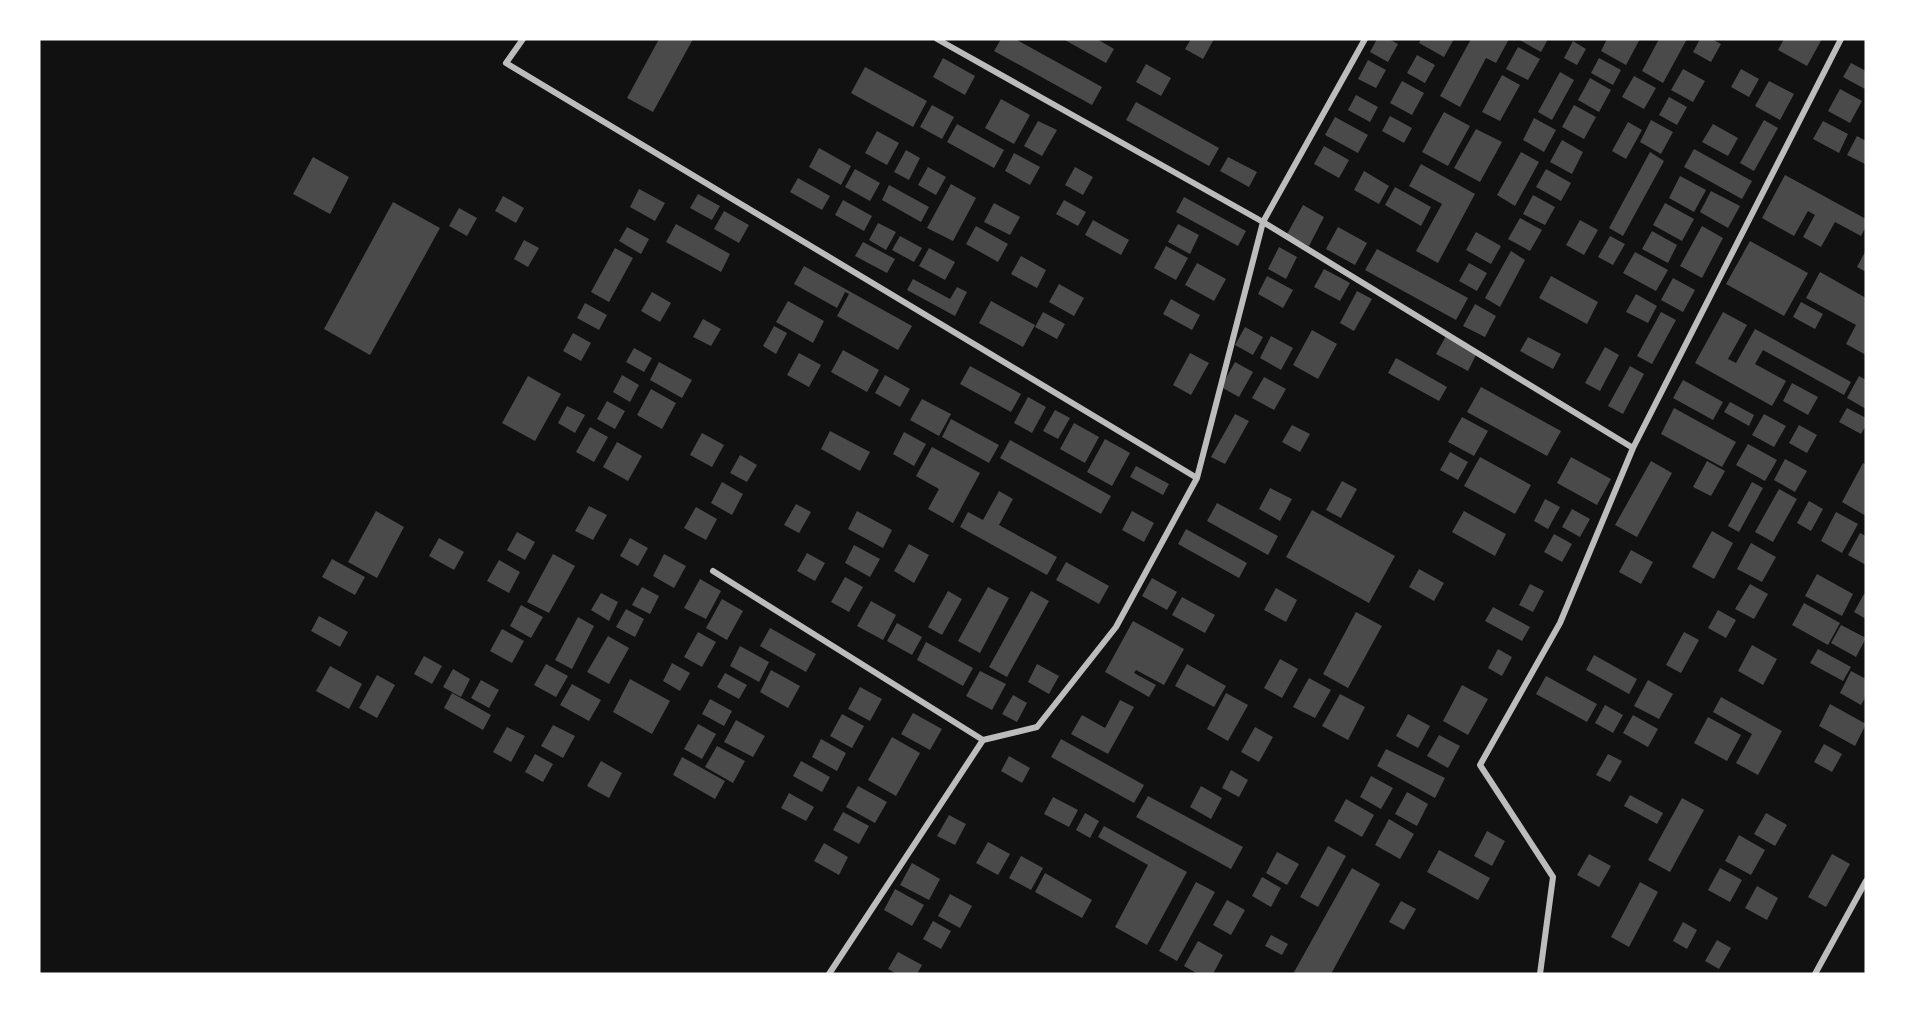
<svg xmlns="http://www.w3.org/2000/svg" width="1905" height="1013" viewBox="0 0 1905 1013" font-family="'PT Sans',sans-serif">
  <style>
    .building { fill: #4a4a4a }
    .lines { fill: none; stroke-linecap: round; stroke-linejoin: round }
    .minor { stroke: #bcbcbc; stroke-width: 6 }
  </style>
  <rect width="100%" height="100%" fill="#111"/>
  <path class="building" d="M659,39H693L653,112L627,98Z
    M1001,39H1015L1102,87L1092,105L994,51Z
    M1063,39H1097L1114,49L1106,63Z
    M1191,39H1214L1203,59L1185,49Z
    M1377,39H1389L1398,44L1388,62L1370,52Z
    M1421,39H1454L1444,57L1419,43Z
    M1471,39H1509L1496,63L1486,58L1460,107L1440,96Z
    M1518,39H1548L1541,52Z
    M1607,39H1640L1626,65L1601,51Z
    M1659,39H1687L1663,83L1642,71Z
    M1700,39H1712L1721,44L1711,62L1693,52Z
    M1784,39H1822L1807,66L1778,50Z
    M1573,41L1586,49L1577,65L1564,58Z
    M1518,47L1540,59L1528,80L1506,69Z
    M1417,55L1435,65L1425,83L1407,73Z
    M943,58L975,76L965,95L933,77Z
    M1599,58L1621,70L1613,85L1591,73Z
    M1368,60L1386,70L1376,88L1358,79Z
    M1851,63L1866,71L1865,89L1843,77Z
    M1146,64L1171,78L1161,96L1136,82Z
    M865,67L927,101L913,127L851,93Z
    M1683,69L1705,81L1693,102L1671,90Z
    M1741,69L1759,79L1749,97L1731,87Z
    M1560,72L1574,80L1552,120L1538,112Z
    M1502,75L1520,85L1500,121L1482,112Z
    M1634,76L1656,88L1644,109L1622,97Z
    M1590,78L1611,90L1599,112L1578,100Z
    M1402,81L1424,93L1412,115L1390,103Z
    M1769,81L1794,94L1780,120L1755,106Z
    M1840,89L1862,101L1850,123L1828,111Z
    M1356,95L1378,107L1370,122L1348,110Z
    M1669,97L1687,107L1677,125L1659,115Z
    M1001,99L1030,115L1014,144L985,128Z
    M1136,102L1219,148L1209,166L1126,120Z
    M932,105L954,117L942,139L920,127Z
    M1574,105L1596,117L1584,139L1562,127Z
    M1444,112L1470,126L1448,166L1422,152Z
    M1390,116L1412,128L1404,143L1382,131Z
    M1335,117L1368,135L1358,153L1325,135Z
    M1534,118L1556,130L1544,152L1523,140Z
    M1651,120L1673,132L1661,154L1640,142Z
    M1764,120L1778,128L1754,171L1740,163Z
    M1038,121L1057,130L1042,156L1024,146Z
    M1823,121L1848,134L1839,153L1813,139Z
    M1628,122L1642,130L1626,159L1612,151Z
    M957,124L1004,150L994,168L947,142Z
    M1713,124L1738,138L1728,156L1702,142Z
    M1476,129L1502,142L1480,182L1454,168Z
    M877,131L899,143L887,165L865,153Z
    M1857,136L1866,141L1865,164L1847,155Z
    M1562,140L1583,152L1572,174L1550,162Z
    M1324,146L1349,160L1339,178L1314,164Z
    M819,148L851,166L841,185L809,167Z
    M1694,149L1752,181L1742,199L1684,167Z
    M906,150L920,158L909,180L894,172Z
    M1521,152L1539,162L1515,206L1497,195Z
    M1650,152L1664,161L1623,236L1609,228Z
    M1014,153L1040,167L1030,185L1005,171Z
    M313,157L349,177L330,214L293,194Z
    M1228,157L1257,172L1249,187L1220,171Z
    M1421,164L1475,194L1438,263L1416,251L1442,204L1409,186Z
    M928,167L946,177L936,195L918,185Z
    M1075,167L1093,177L1083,195L1065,185Z
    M855,169L880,183L870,201L845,187Z
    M1546,169L1571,183L1561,201L1536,187Z
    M1364,171L1389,186L1379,204L1354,190Z
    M1785,175L1866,219V226L1861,236L1835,222L1821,247L1803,237L1815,215L1808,211L1794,236L1762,218Z
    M1680,176L1706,190L1694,212L1669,198Z
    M798,178L830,196L822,210L790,192Z
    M951,184L976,198L953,241L927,228Z
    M889,185L929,207L921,222L882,200Z
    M1395,187L1431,207L1421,226L1385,205Z
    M639,189L665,203L655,221L630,207Z
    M1711,191L1740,206L1728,228L1700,212Z
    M698,194L720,206L712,220L690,208Z
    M1533,195L1555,207L1545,225L1523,214Z
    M503,196L524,208L516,223L495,211Z
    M1184,197L1246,231L1238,246L1176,212Z
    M843,200L872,216L864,231L835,215Z
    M1064,200L1086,212L1078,226L1056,214Z
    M393,202L440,228L370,355L324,329Z
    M994,203L1020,217L1010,235L984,222Z
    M1665,203L1694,219L1682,241L1653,225Z
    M1303,205L1324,217L1309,246L1287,234Z
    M459,208L477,218L467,236L449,226Z
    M724,211L749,225L739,243L714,229Z
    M1520,218L1542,230L1530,251L1508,239Z
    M1093,220L1129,240L1121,255L1085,235Z
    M1580,220L1598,230L1584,255L1566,245Z
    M878,223L896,232L886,250L869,240Z
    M676,224L730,254L721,272L666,242Z
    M1178,224L1199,235L1190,254L1168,242Z
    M976,226L1008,244L998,262L966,244Z
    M1702,226L1723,238L1702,278L1680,266Z
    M627,227L649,239L641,254L619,241Z
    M1338,227L1367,243L1355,265L1326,249Z
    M1652,231L1677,245L1668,263L1642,249Z
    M1476,232L1501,246L1491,264L1466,250Z
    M900,236L922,248L914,262L892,250Z
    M1610,236L1625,244L1613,265L1598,257Z
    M524,240L539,248L528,267L514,259Z
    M1750,241L1808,273L1784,316L1726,284Z
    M863,242L895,259L887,273L855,256Z
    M1166,246L1188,258L1176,280L1154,268Z
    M1279,247L1297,257L1286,279L1268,269Z
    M615,248L633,258L609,302L591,292Z
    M929,248L955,262L945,280L919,266Z
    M1377,249L1468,298L1456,320L1365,270Z
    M1866,250V272L1857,267Z
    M1511,251L1525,260L1500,307L1485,298Z
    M1635,252L1668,270L1656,291L1623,273Z
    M1021,256L1046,270L1037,288L1011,274Z
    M1197,263L1226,279L1214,301L1185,285Z
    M1469,263L1487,273L1477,291L1459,281Z
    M804,266L912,326L898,350L837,316L849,294L845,292L837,308L794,284Z
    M1324,269L1350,283L1340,301L1314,287Z
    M1820,272L1866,298V355L1846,344L1856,325L1806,298Z
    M1267,276L1293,290L1283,308L1258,294Z
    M1551,276L1598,302L1587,324L1539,298Z
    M1673,278L1695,290L1683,312L1661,300Z
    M913,279L950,299L957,287L967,292L955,316L907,290Z
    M1059,284L1084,298L1074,316L1049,302Z
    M1357,291L1372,299L1354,331L1340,323Z
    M652,292L671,303L660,322L641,311Z
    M1636,294L1657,306L1648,323L1626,312Z
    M1171,299L1200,315L1192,330L1163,314Z
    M788,301L824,321L813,343L776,322Z
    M991,301L1035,325L1023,347L979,323Z
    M1801,302L1823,314L1815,329L1793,317Z
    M585,303L607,315L599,330L577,318Z
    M1475,304L1496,316L1485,337L1463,326Z
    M1043,312L1065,324L1057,339L1035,327Z
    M1661,312L1676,320L1652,364L1637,356Z
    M1723,312L1747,325L1728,359L1736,363L1755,329L1851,382L1844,395L1763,350L1755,364L1786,381L1772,406L1695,363Z
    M703,319L721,329L711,346L693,337Z
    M774,326L787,333L776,354L763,346Z
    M1245,327L1263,337L1253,355L1235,345Z
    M1312,330L1337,344L1318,379L1293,365Z
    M573,333L591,343L581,361L563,351Z
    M1271,336L1293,348L1281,370L1260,358Z
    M1446,336L1477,353L1468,371L1436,354Z
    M1528,337L1561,354L1553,369L1520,351Z
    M1605,347L1619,355L1600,391L1585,383Z
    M634,348L652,358L644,372L626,362Z
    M843,350L879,370L867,392L831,372Z
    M799,353L821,365L809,387L787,375Z
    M1190,353L1209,363L1191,395L1173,385Z
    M1396,358L1447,387L1439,401L1388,373Z
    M659,362L692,380L682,398L650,380Z
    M1235,362L1253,372L1239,397L1221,387Z
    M970,366L1021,394L1011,412L960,384Z
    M1630,366L1644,374L1623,414L1608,406Z
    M622,375L639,385L630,402L613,392Z
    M885,375L910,389L900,407L875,393Z
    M528,376L561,394L535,441L502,423Z
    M1859,376L1866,380V409L1847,398Z
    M1264,377L1286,389L1274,410L1252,398Z
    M1683,380L1723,402L1713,420L1673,398Z
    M1792,383L1818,397L1808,415L1783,401Z
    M1481,387L1561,431L1547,456L1467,412Z
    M651,389L676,403L662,429L637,415Z
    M1028,397L1046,407L1032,433L1014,423Z
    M922,399L951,414L939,436L910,420Z
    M607,401L625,411L615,429L597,419Z
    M1730,402L1754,415L1749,426L1724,412Z
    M567,406L585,415L575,433L558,423Z
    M1674,408L1736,442L1722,467L1661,434Z
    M1847,408L1866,418V425L1861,434L1839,422Z
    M1055,410L1070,418L1058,439L1043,431Z
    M1235,414L1249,421L1225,464L1211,457Z
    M1764,414L1786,426L1774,447L1752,435Z
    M1462,417L1488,431L1474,456L1448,442Z
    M951,419L999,445L989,463L942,437Z
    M1074,423L1099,437L1085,463L1060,449Z
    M1292,425L1310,434L1300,452L1282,442Z
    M1799,425L1817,435L1807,453L1789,443Z
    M590,427L608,437L594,462L576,452Z
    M830,431L870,452L860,471L821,449Z
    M904,432L926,444L914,466L893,454Z
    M702,433L724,445L712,467L690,455Z
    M1105,439L1130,453L1112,486L1087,472Z
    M1010,440L1111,496L1101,514L1000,458Z
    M617,442L642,456L628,481L603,467Z
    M1748,444L1777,460L1765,481L1736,465Z
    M932,447L980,473L953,523L928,509L939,489L916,476Z
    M1450,452L1468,462L1458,480L1440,470Z
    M740,455L757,465L747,482L730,473Z
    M1480,457L1531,485L1515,514L1464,486Z
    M1571,457L1611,479L1597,505L1557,483Z
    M1785,459L1807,471L1795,492L1774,480Z
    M1651,461L1672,473L1637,537L1615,525Z
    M1707,461L1725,471L1711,496L1693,487Z
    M1863,463L1866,465V516L1842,502Z
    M1136,466L1169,484L1163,495L1130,477Z
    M1342,481L1357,489L1341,518L1326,510Z
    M722,482L743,494L732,515L711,503Z
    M1752,482L1763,488L1739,532L1728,526Z
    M1270,488L1292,499L1280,521L1259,509Z
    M1779,489L1797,499L1773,542L1755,532Z
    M999,491L1013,499L999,525L1057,557L1047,575L960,527L968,512L983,520Z
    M1545,499L1560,507L1548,529L1534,521Z
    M1809,501L1823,509L1811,531L1797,523Z
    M1217,503L1278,536L1268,555L1207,521Z
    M796,504L811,512L799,533L784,525Z
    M589,506L607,515L593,540L575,531Z
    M696,507L717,519L706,540L684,528Z
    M1572,509L1590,519L1580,537L1562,527Z
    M1312,510L1395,556L1369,603L1286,557Z
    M376,511L404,527L377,578L348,562Z
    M857,511L892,530L883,548L848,529Z
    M1132,511L1154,523L1144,542L1122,530Z
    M1464,511L1506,534L1495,556L1452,532Z
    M1836,512L1858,524L1842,553L1821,541Z
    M1186,529L1247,563L1239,578L1178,544Z
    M1712,531L1733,543L1714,579L1692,567Z
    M517,532L535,542L525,560L507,550Z
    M1860,533L1866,536V565L1848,555Z
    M1554,534L1572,544L1562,562L1544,552Z
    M439,538L464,552L454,570L429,556Z
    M630,538L648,548L638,566L620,556Z
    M1751,543L1776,557L1762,582L1737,569Z
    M909,544L929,555L914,583L894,571Z
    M854,545L880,559L870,577L845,563Z
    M1631,550L1653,562L1641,584L1619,572Z
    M807,553L825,563L815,581L797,571Z
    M553,554L575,566L549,613L527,602Z
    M664,554L686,566L674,588L653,576Z
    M332,559L365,577L355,595L322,577Z
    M499,560L520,572L509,593L487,581Z
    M1066,562L1109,586L1099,604L1056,580Z
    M1419,569L1444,583L1434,601L1409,587Z
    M1817,574L1853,594L1842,616L1805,596Z
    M845,577L863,587L849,612L831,602Z
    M1152,578L1177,592L1167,610L1142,596Z
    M700,579L721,591L706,619L684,608Z
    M1530,584L1544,591L1533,612L1519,605Z
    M1750,584L1768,594L1754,619L1735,609Z
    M642,587L659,596L650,614L632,605Z
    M988,587L1009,598L980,653L958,641Z
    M1276,588L1297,600L1286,622L1264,610Z
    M948,591L962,599L942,635L928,627Z
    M1031,591L1049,601L1007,677L989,667Z
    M601,593L618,602L609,621L591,610Z
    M1864,594L1866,595V619L1854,612Z
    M1182,597L1215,615L1205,633L1172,615Z
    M722,599L743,611L727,640L706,628Z
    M871,601L896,615L883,640L857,626Z
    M1804,603L1840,623L1828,645L1792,625Z
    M521,605L543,617L531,638L510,626Z
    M1493,607L1530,627L1522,641L1485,621Z
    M626,609L644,619L635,637L616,627Z
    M1718,610L1736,620L1726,638L1708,628Z
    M1356,612L1382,626L1348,688L1323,674Z
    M319,616L348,632L340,647L311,631Z
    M578,617L594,626L572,669L555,660Z
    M1133,621L1184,649L1164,685L1136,670L1134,673L1156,685L1149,697L1105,672Z
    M897,623L922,637L912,655L887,641Z
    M1841,625L1866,638L1856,657L1831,643Z
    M770,628L816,654L806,672L760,646Z
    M502,629L524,641L512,663L490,651Z
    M698,632L716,642L702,667L684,657Z
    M1684,632L1699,640L1681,673L1666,665Z
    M608,636L629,648L609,684L587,672Z
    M926,642L973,668L963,686L917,660Z
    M1752,645L1777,659L1763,685L1738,671Z
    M740,646L769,662L759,682L730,666Z
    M1498,649L1512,657L1502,676L1488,668Z
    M1818,649L1851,667L1843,681L1810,663Z
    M1594,655L1637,679L1629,694L1586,670Z
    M424,656L442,666L432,684L414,674Z
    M1280,659L1298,669L1282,698L1264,688Z
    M672,663L690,673L680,691L663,681Z
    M546,664L568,676L556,697L534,685Z
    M1037,664L1059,676L1049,694L1028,682Z
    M1187,664L1226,686L1214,707L1175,686Z
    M330,666L362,684L349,709L316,691Z
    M453,669L470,679L461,697L443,687Z
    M771,670L800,686L788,708L760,692Z
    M980,671L1006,684L992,710L966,696Z
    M1851,671L1866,679V696L1861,705L1840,693Z
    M725,673L747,685L739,699L717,687Z
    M377,675L395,685L377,718L359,708Z
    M1546,676L1597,704L1587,722L1536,694Z
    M1309,678L1331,690L1315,718L1293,707Z
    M630,679L670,701L652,734L613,712Z
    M481,680L499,690L489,708L471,698Z
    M1648,680L1673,694L1659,719L1634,706Z
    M572,684L601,700L589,721L560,705Z
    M1462,685L1488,699L1468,735L1443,721Z
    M860,687L882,699L870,721L848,709Z
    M452,693L491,715L483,730L444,708Z
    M1226,693L1248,705L1228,741L1207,729Z
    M1340,694L1365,707L1348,740L1322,726Z
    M1013,695L1027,703L1017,722L1002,714Z
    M1721,697L1782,731L1758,775L1736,763L1752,734L1713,712Z
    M710,699L732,711L724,726L702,714Z
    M1120,700L1134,707L1108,754L1071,734L1082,715L1105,728Z
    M1830,704L1866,724L1855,746L1819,726Z
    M1605,705L1623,715L1613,733L1595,723Z
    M913,713L942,729L930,750L901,734Z
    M842,714L864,726L852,748L830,736Z
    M1408,714L1430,726L1418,748L1396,736Z
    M1633,715L1658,729L1648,747L1623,733Z
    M1708,717L1741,735L1727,761L1694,743Z
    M736,720L765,736L753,757L724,742Z
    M698,724L716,734L702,759L684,749Z
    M553,725L575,736L563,758L541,746Z
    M507,727L525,736L511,762L493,752Z
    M1255,727L1273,737L1259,762L1241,752Z
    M1439,735L1460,746L1448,768L1427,756Z
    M892,737L920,753L896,796L868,780Z
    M821,739L846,753L837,771L812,757Z
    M1061,739L1144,785L1134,803L1051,757Z
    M1824,744L1842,754L1832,772L1814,762Z
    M717,746L745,761L733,783L705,767Z
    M1386,749L1445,778L1435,798L1377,766Z
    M535,754L553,764L543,782L525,772Z
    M1608,754L1622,761L1610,782L1596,775Z
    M1009,756L1030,768L1022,783L1001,771Z
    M682,757L725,781L715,799L673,775Z
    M601,761L622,773L609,798L587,786Z
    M801,761L830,777L822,792L793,776Z
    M1231,770L1248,780L1239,797L1222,788Z
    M1371,776L1393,788L1381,809L1360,797Z
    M858,786L887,802L875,823L846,807Z
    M1201,786L1222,798L1211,819L1190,807Z
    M1407,792L1428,804L1417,826L1395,814Z
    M789,793L814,807L806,821L781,808Z
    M1630,795L1663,813L1657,824L1624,806Z
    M1148,796L1243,847L1231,869L1136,817Z
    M1053,797L1078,810L1069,827L1044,814Z
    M1682,798L1704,810L1670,872L1648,860Z
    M1346,799L1374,815L1362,837L1334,821Z
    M843,812L869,826L859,844L833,830Z
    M1085,813L1099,821L1090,838L1076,830Z
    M1766,813L1787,825L1775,846L1754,834Z
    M949,815L966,824L955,845L937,836Z
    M1389,819L1414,834L1400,859L1375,845Z
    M1104,826L1187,872L1147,945L1115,927L1148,865L1098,837Z
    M1487,831L1505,841L1492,866L1474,856Z
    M1739,835L1765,850L1751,875L1725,861Z
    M988,842L1010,854L998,875L976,863Z
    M824,843L848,857L839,875L814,861Z
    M1328,846L1346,856L1318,907L1300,897Z
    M1439,850L1490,878L1478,900L1427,872Z
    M1277,852L1299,864L1287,885L1266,873Z
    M1589,854L1611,866L1599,887L1577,875Z
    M1832,854L1850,864L1826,907L1808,897Z
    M1021,856L1043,868L1031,890L1009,878Z
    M912,863L940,879L929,900L900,885Z
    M1352,868L1380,884L1331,974H1293Z
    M1720,868L1742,880L1730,902L1708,890Z
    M1045,873L1092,900L1082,918L1035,892Z
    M1262,877L1281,888L1271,907L1252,896Z
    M1196,882L1215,892L1177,961L1159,951Z
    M1640,882L1658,892L1629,947L1611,937Z
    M1757,886L1778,898L1767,920L1745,908Z
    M895,889L924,905L912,926L884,910Z
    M950,894L972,906L960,928L938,916Z
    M1227,900L1245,910L1231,935L1213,925Z
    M1401,901L1416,909L1404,930L1389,922Z
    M933,921L951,931L941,949L923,939Z
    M1683,922L1697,930L1687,949L1673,941Z
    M1271,935L1288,944L1282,955L1265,946Z
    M1717,940L1731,948L1719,969L1705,961Z
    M1198,941L1223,955L1213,974H1198L1184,966Z
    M898,952L922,965L917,974H897L888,969Z"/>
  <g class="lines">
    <path class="minor" d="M523,39L506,63L1197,478
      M937,39L1263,222L1633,448
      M713,571L983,740
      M829,974L983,740L1037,727L1116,627L1197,478L1263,222L1365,39
      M1540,974L1553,877L1480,765L1560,623L1633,448L1841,39
      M1815,974L1866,881"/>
  </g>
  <rect width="1905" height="1013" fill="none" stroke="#ffffff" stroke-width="81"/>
</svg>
